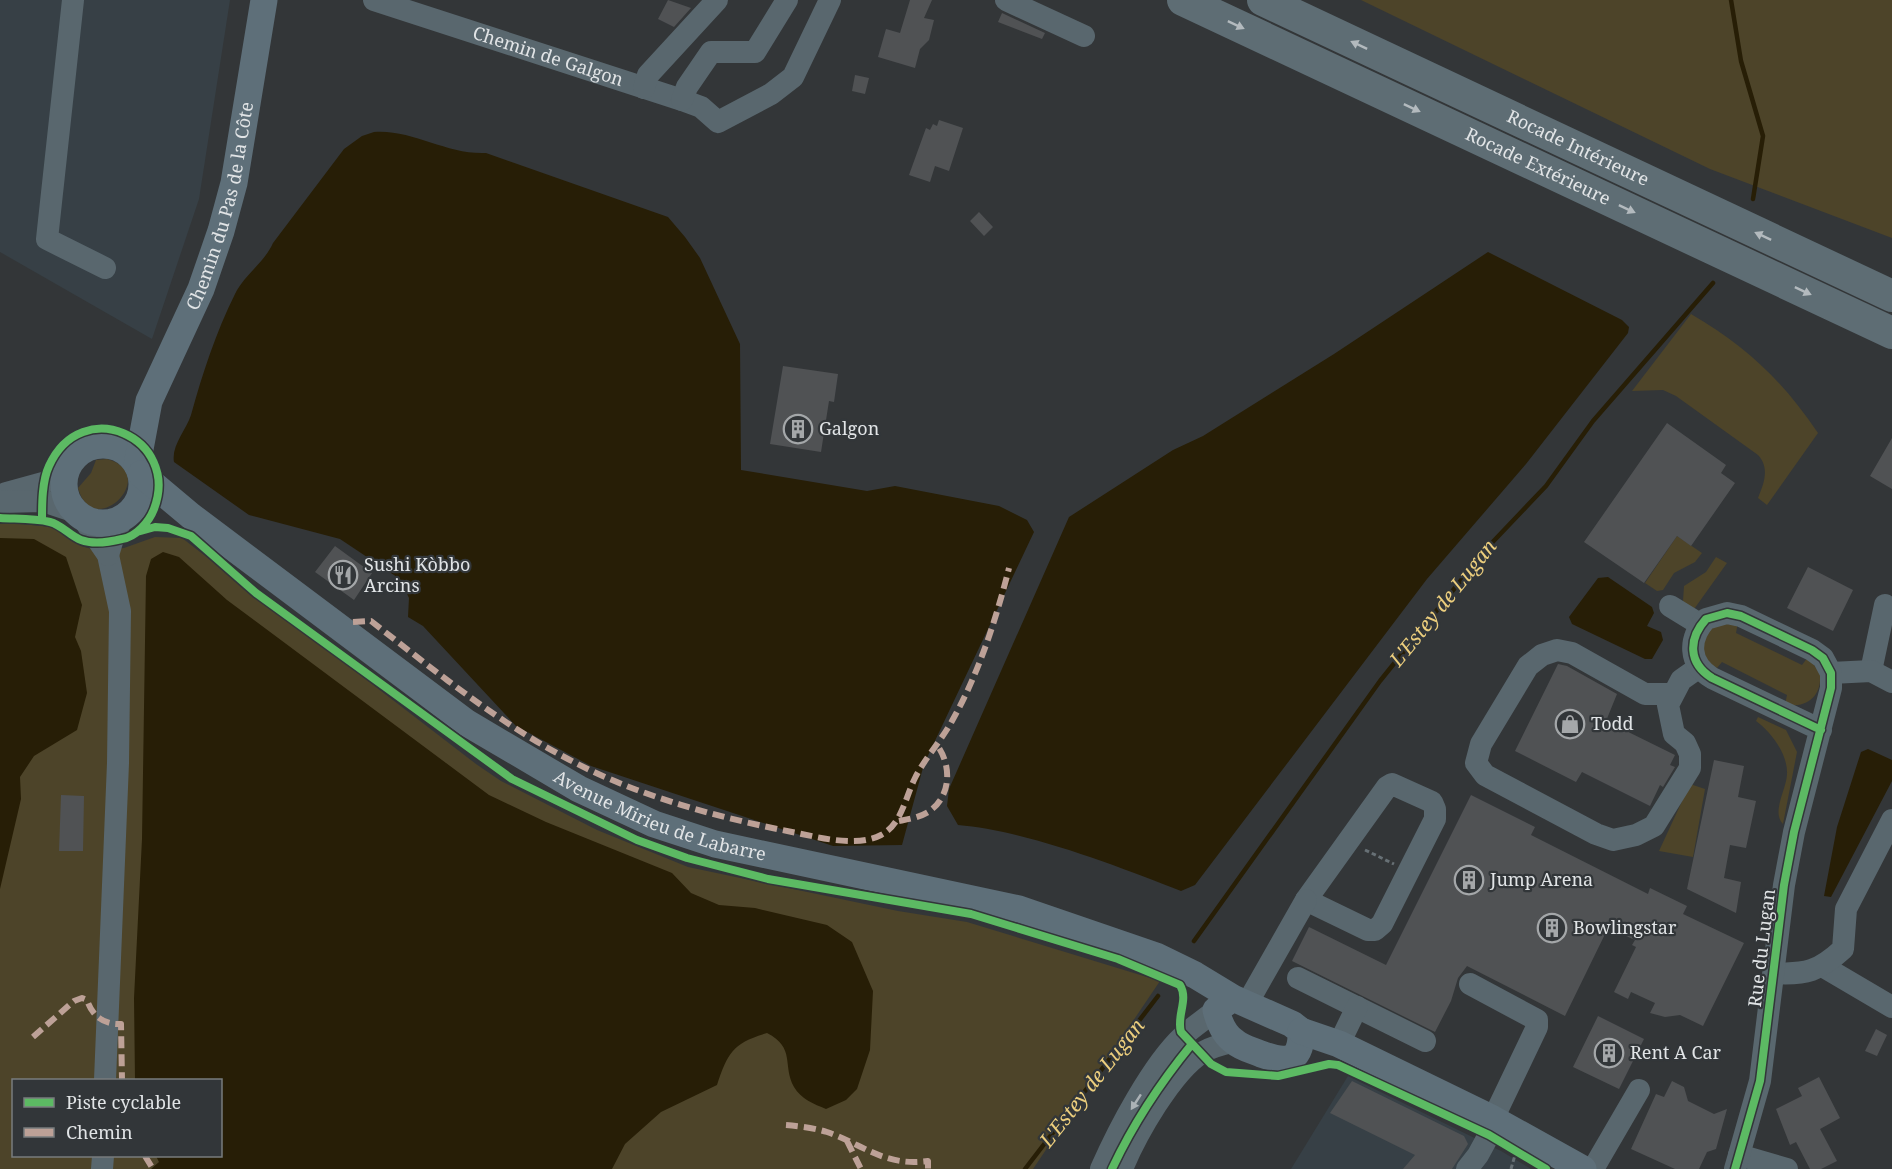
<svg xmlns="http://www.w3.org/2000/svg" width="1892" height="1169" viewBox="0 0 1892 1169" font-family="'Noto Serif',serif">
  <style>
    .built { fill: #374046 }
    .green { fill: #4d4429; fill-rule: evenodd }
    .water { fill: #271e06 }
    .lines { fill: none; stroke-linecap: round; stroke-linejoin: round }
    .stream { stroke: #271e06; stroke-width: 4.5 }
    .building { fill: #505254 }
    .path { stroke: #677075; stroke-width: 3; stroke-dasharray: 4.5 3; stroke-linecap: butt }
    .minor { stroke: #59676e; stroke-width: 22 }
    .major { stroke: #5e6f79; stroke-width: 27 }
    .highway { stroke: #5e6d74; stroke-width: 32 }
    .quiet { stroke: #bda197; stroke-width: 6; stroke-dasharray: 12 6; stroke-linecap: butt }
    .cycleway-casing { stroke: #323639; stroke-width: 11 }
    .cycleway { stroke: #5cba63; stroke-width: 8 }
    .oneway { fill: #b3babe }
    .oneway2 { fill: #abb2b6 }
    .labels { text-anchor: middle; stroke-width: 4.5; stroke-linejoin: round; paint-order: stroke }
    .street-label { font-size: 18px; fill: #e1e4e6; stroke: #323639 }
    .poi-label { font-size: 18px; fill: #e1e4e6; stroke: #323639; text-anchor: start }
    .water-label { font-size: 20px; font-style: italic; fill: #ecce7d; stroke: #323639 }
  </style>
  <rect width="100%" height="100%" fill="#333638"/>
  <path class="built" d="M0,0H230L199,199L152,339L0,252Z
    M1348,1076L1501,1151L1531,1169H1291Z"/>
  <path class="green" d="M1361,0H1892V238L1710,169Z
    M1691,314C1746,346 1782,380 1818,433L1767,505L1758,498C1764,483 1770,468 1758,455L1676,396L1663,390L1632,391Z
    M107,459C162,474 93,543 78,488L91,473L96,460Z
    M11,523L52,527L81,546L99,551L124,548L155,537L182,538L476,764L501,781L597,830L688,867L898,911L967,922L1160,981L1033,1169H0V524ZM14,1080H220V1156H14Z
    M1677,536L1702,553L1695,562L1674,573L1663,590L1657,591L1645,583Z
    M1716,557L1727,563L1692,612L1683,601L1684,586L1706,572Z
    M1738,622L1736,633L1802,665L1808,657L1820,673C1822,696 1808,708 1785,705L1787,695L1722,662L1717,668L1704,661V635L1710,627Z
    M1758,717L1786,730L1797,752L1783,824C1771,812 1787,788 1787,774C1788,754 1771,732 1756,721Z
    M1690,784L1705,789L1693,857L1659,851Z"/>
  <path class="water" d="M374,132C412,129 447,155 486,153L668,217L685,237L700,258L740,344L741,470L867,491L895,486L999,506L1027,520L1034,532L924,764L902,845L833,846L591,766L516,726L423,626L408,617L409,598L400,579L340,539L249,515L174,462C171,446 186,430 191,415C202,375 216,332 235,294C244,275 264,263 273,243L344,149L362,136Z
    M1488,252L1622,320L1629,327L1628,333L1526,464L1427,579L1195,885L1181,891C1118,866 1024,830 958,825L947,806L949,789L1069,517L1173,450L1203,436L1334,354Z
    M0,538L34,539L66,557L82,605L75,637L81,651L87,693L77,730L34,756L20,777L21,799L0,889Z
    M163,552L179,557L227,600L489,795L546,822L672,873L691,893L719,905L755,908L827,925L852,942L873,991L870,1050L857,1089L846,1100L826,1109C814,1104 801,1099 794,1087C782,1065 796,1048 767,1033C733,1043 728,1052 717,1085L661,1112L625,1144L612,1169H151L159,1162L156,1156H220V1080H135L134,998L142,839L146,576L151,559Z
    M1608,577L1652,607L1654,613L1647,626L1661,632L1663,640L1652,659H1645L1572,624L1569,617L1598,578Z
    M1868,749L1892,760V781L1831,897L1824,896L1837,827L1861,752Z"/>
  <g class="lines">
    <path class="stream" d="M1731,0L1741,61L1763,136L1753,199
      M1194,941L1380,681L1487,548L1546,486L1593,421L1713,283
      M1025,1169L1158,996"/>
  </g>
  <path class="building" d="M668,0L691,8L674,27L658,19Z
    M910,0H932L924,18L934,20L929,40L920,49L915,68L878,57L886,29L900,33Z
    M1002,13L1045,33L1042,39L998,22Z
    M855,75L869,78L865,94L852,91Z
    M939,120L963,128L949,171L935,166L930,182L909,175L926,128L930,130L933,124L937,126Z
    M979,212L993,227L984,236L970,221Z
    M783,366L838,374L834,402L829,401L821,452L770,444Z
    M1667,423L1726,465L1721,473L1735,483L1691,546L1677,536L1644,583L1584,542Z
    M1892,438V489L1870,476Z
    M335,546L372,573L354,600L315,572Z
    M1808,567L1853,590L1833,631L1787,608Z
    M1558,664L1567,666L1617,694L1606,721L1675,755L1670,765L1675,767L1663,787L1660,785L1650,806L1582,772L1576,782L1515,751Z
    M1714,760L1744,766L1738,797L1756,801L1746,848L1730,845L1724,878L1741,882L1736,913L1687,889Z
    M61,795L84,796L83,851H59Z
    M1471,795L1535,827L1531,835L1648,894L1650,888L1687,906L1683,914L1744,943L1703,1026L1680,1015L1665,1017L1650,1013L1655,1003L1631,992L1628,999L1614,992L1636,947L1632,945L1635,940L1608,928L1565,1016L1467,966L1458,978L1451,1001L1435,1032L1292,961L1309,927L1386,965Z
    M1598,1016L1644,1039L1619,1089L1573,1067Z
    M1876,1029L1887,1035L1877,1056L1865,1051Z
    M1819,1077L1840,1118L1820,1129L1837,1161L1821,1169H1810L1796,1142L1790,1145L1776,1109L1802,1096L1798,1088Z
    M1352,1081L1464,1136L1468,1144L1452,1169H1403L1415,1155L1330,1113Z
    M1672,1081L1684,1087L1688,1101L1714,1114L1727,1109L1716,1149L1707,1152L1699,1169H1675L1631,1149L1656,1094L1664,1097Z"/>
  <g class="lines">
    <path class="path" d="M1365,850L1394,864
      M1511,1169L1515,1155"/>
    <g class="minor">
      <path d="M73,0L47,239L105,268"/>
      <path id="s1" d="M374,0L682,100L701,107L718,122L771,94L793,77L830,0"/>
      <path d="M1006,0L1084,36"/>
      <path d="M644,88L648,75L717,0"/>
      <path d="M682,100L687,87L711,52H755L787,0"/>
      <path d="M6,493L46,482L69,465"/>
      <path d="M0,502L43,501L76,512"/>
      <path d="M82,517L108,555L120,611L118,763L105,1080"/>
      <path d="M108,555L115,532L124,517"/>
      <path d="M1670,606L1701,625"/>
      <path d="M1871,671L1885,605"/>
      <path d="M1831,673L1871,671L1892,682"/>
      <path d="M1673,694H1645L1572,653L1557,650L1542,655L1528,666L1481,744L1476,763L1485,775L1596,834L1613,840L1636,835L1654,826L1690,768V754L1685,743L1674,734L1668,705L1681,680L1698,668"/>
      <path d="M1392,784L1432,802L1435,809V819L1382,924L1375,930H1368L1306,900L1387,787Z"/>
      <path d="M1824,967L1892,1007"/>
      <path d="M1774,973C1806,975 1819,971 1843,949L1846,909L1892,820"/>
      <path d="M1298,978L1425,1041"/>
      <path d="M1470,984L1537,1020V1027L1493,1119"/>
      <path d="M1248,1002L1306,900"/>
      <path d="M1339,1044L1357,1007"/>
      <path d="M1739,1155L1787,1169"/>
      <path d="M102,1169L103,1156"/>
      <path d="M1101,1169C1118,1130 1152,1065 1183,1036C1193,1027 1205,1019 1216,1010"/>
      <path d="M1122,1169C1136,1135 1172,1071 1203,1052C1212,1047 1223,1044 1233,1042"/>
      <path d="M1467,1169L1478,1155L1497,1120"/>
      <path d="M1593,1169L1639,1090"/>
      <path d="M1735,1169L1760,1081L1784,885L1794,832L1831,688V673L1823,658L1812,650L1741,616L1727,613L1706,619C1688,639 1688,663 1712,678L1821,730"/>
    </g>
    <g class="major">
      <circle cx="103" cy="484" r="39"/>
      <path id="s2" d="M137,465L149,401L201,289L221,231L234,183L264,0"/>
      <path id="s3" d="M141,474L191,516L467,723L579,789L654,824L715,844L1019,909L1156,956L1195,975L1233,998L1292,1024L1301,1031C1302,1063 1286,1063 1261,1054C1252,1050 1242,1048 1235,1042C1224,1035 1219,1022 1216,1010L1233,998"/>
      <path d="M1301,1031L1339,1044L1493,1119L1583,1169"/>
    </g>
    <g class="highway">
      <path id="s4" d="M1183,0L1892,333"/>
      <path id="s5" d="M1263,0L1892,296"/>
    </g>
    <path class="quiet" d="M353,622L371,621C434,670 497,722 568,759C637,796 716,817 792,832C818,837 856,848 881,835C902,824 905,798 915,778C925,758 941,741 952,721C978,675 996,620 1009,568
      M899,821C909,819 922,817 931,810C952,794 951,764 937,745
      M33,1037L74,1001L82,998L87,1000C92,1016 104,1025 121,1024L122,1080
      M786,1125C799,1126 814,1128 827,1132C864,1145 885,1167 928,1161V1169
      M847,1141L861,1169
      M145,1156L153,1169"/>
    <g class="cycleway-casing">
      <path id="cycleway" d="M0,518C16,519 34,518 50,522C62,525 70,536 81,540C94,545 110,542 122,539C136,537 149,522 154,509C181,438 82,393 49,466C42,481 42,504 42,520
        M137,532L155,527L168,528L191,536L256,593L512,779L637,840L687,858L768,879L971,914L1118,959L1180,985C1189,1000 1176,1016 1181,1032L1211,1064L1226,1072L1278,1076L1329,1064L1338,1065L1489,1135L1546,1169
        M1112,1169C1133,1124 1160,1083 1192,1044
        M1735,1169L1760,1081L1784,885L1794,832L1831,688V673L1823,658L1812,650L1741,616L1727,613L1706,619C1688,639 1688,663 1712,678L1821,730"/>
    </g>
    <use href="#cycleway" class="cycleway"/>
  </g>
  <defs><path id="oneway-solid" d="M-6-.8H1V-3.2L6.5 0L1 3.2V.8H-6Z" transform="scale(1.5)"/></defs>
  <g class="oneway">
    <use href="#oneway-solid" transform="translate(1236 25) rotate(25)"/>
    <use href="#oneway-solid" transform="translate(1359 45) rotate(-155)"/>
    <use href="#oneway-solid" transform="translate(1412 108) rotate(25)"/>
    <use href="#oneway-solid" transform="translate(1627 209) rotate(25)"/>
    <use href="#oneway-solid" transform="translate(1763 236) rotate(-155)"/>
    <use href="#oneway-solid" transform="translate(1803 291) rotate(25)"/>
  </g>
  <use class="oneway2" href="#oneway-solid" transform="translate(1136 1102) rotate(123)"/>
  <defs>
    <g id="building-ring" transform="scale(1.5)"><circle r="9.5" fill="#323639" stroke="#a4a7a9" stroke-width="1.5"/><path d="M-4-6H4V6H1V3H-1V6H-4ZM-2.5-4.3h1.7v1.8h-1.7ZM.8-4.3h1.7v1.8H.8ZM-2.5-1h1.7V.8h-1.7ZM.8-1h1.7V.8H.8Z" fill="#a4a7a9"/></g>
    <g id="restaurant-ring" transform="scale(1.5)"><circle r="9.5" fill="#323639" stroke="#a4a7a9" stroke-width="1.5"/><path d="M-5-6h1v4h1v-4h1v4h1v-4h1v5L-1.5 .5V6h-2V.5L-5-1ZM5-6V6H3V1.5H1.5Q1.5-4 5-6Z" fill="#a4a7a9"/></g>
    <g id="shop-ring" transform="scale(1.5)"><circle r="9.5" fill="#323639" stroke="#a4a7a9" stroke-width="1.5"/><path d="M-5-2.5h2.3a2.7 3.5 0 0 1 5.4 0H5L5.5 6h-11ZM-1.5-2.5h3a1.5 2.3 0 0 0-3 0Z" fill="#a4a7a9"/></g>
  </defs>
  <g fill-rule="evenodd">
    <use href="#building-ring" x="798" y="429"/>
    <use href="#restaurant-ring" x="343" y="575"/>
    <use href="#shop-ring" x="1570" y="724"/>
    <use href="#building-ring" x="1469" y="880"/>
    <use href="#building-ring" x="1552" y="928"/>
    <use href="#building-ring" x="1609" y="1053"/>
  </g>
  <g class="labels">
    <g class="street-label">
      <text dy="6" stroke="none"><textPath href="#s1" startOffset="183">Chemin de Galgon</textPath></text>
      <text dy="6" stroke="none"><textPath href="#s5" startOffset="348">Rocade Intérieure</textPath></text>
      <text dy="6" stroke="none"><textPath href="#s4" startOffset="392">Rocade Extérieure</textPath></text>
      <text dy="6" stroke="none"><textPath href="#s2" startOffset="274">Chemin du Pas de la Côte</textPath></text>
      <text dy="6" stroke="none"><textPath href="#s3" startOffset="626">Avenue Mirieu de Labarre</textPath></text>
      <text transform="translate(1762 948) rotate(-83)" y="6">Rue du Lugan</text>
    </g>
    <g class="poi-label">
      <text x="819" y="435">Galgon</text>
      <text x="364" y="571">Sushi Kòbbo<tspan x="364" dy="21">Arcins</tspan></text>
      <text x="1591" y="730">Todd</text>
      <text x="1490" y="886">Jump Arena</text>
      <text x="1573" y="934">Bowlingstar</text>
      <text x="1630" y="1059">Rent A Car</text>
    </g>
    <g class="water-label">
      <text transform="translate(1443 603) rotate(-51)" y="7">L'Estey de Lugan</text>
      <text transform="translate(1092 1083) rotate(-52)" y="7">L'Estey de Lugan</text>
    </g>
  </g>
  <rect x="12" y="1079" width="210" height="78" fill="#323639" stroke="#787c7e" stroke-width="1.5"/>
  <rect x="24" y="1098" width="30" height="9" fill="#5cba63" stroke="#787c7e" stroke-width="1.5"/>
  <text x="66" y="1109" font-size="18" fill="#e1e4e6">Piste cyclable</text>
  <rect x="24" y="1128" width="30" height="9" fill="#bda197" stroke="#787c7e" stroke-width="1.5"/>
  <text x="66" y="1139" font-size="18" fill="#e1e4e6">Chemin</text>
</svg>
